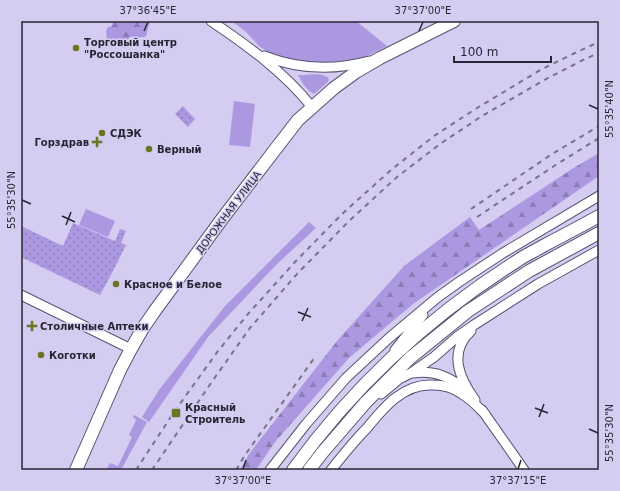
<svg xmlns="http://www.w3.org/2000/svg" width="620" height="491" viewBox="0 0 620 491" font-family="'DejaVu Sans',sans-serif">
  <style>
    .grass { fill: #ac98e0 }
    .forest { fill: url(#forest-firs) }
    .park { fill: url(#park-dots) }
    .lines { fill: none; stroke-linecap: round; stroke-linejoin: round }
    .minor-casing { stroke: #5a5271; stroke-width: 11 }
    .major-casing { stroke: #5a5271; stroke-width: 14 }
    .minor { stroke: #fff; stroke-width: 9 }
    .major { stroke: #fff; stroke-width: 12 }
    .rail { stroke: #78728a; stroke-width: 2; stroke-dasharray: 5 5; stroke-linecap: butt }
    .ticks { fill: none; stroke: #282532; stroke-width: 1.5 }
    .poi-dot { fill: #6a751f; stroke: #d5ccf2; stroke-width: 1.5 }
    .labels { text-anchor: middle; stroke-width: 3; stroke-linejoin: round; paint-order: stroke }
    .poi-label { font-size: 10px; font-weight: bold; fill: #282532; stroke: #d5ccf2; text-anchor: start }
    .street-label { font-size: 10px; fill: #282532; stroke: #d5ccf2 }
    .neatline { fill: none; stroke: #282532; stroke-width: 1.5 }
    .ticks-label { font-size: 10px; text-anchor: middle; fill: #282532 }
  </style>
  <defs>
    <pattern id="forest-firs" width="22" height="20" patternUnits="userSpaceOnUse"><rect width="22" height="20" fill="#ac98e0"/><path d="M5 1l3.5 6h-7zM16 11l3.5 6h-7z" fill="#8c7cb6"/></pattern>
    <pattern id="park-dots" width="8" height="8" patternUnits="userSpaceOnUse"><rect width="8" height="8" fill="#ac98e0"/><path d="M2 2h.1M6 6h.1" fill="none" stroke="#8c7cb6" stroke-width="1.8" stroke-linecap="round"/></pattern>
  </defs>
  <rect width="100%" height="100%" fill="#d5ccf2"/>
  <path class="grass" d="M232,21H356L387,46L365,57L332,64L311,63L277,58L259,46L246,32Z
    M298,75C308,76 322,71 329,79L328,82L314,94C306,90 302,82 298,75Z
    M234,101L255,104L250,147L229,145Z
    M86,209L115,221L108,237L79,225Z
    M309,222L316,228L276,265L208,337L149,422L142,417L159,390L225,306Z
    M134,415L147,422L121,470H106L110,463L118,466L132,437L129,435L136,420L133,417Z"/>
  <path class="forest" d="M113,21H151C148,25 148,31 146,36C140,39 136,36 130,37L127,40L125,48L121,47L110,43L107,39L106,31L108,27L112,26Z
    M599,153V176L413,304L349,358L275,442L256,470H240L249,454L337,341L404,266L470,217L479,230L575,167Z"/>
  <path class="park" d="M183,106L195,119L188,127L175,114Z
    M73,223L115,241L120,229L126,231L121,243L126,245L112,273L100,295L21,257V226L63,246Z"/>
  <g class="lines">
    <g class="minor-casing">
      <path id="minor" d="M211,21C248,46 284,72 312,107
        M264,56C298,69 333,71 369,61
        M21,295L131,349
        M471,331C448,352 459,378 475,400
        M395,350L423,315
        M413,373C436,370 450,377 467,391
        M381,394L399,379L411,373L434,357L458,336L474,325L538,284L599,250
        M482,410L524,470
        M270,470L306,424L346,378L389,338L438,297L459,282L503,253L599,196
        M331,470C343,455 354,441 367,428C384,407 404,383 433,385C443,385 454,388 462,394C471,399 478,407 485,414"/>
    </g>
    <g class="major-casing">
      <path id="major" d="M76,470L120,370L131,349L143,328L154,312L222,219L274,151L298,120L334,88L356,72L380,58L454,21
        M293,470C353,387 430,316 517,261C525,255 535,251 543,246C562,236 581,226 599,216
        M309,470L322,453L366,402L410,358L468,311L529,271L599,233"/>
    </g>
    <use href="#minor" class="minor"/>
    <use href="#major" class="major"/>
    <path class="rail" d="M471,209L552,154L599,126
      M477,217L554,166L599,138
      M136,470L174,412L218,351L248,314L295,262L342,214L391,170L434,136L477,108L542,69L577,52L599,42
      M152,470L211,383L250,328L297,274L349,221L397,177L440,144L482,116L548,78L585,59L599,53
      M236,470L245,455L315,357"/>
  </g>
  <path class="ticks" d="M144,31L148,22M419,31L423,22M589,105L598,109M22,200L31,204M62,216L75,222M66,225L71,212M298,312L311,317M302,321L308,308M535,408L548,413M539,417L544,404M589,429L598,433M243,469L246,460M518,469L521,460"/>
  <g class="poi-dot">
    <circle cx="76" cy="48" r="4"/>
    <circle cx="102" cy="133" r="4"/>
    <path d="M95 136h4v4h4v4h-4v4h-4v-4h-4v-4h4z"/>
    <circle cx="149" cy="149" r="4"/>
    <circle cx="116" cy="284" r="4"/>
    <path d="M30 320h4v4h4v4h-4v4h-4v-4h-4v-4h4z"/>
    <circle cx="41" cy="355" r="4"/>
    <rect x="171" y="408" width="10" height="10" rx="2"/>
  </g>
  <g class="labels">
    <g class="poi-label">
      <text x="84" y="46">Торговый центр<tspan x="84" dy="12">"Россошанка"</tspan></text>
      <text x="110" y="137">СДЭК</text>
      <text x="89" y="146" text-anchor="end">Горздрав</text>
      <text x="157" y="153">Верный</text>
      <text x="124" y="288">Красное и Белое</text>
      <text x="40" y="330">Столичные Аптеки</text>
      <text x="49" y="359">Коготки</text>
      <text x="185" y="411">Красный<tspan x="185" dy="12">Строитель</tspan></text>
    </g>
    <g class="street-label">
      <text transform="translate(228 212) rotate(-53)" y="4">ДОРОЖНАЯ УЛИЦА</text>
    </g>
  </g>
  <rect width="620" height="491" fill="none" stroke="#d5ccf2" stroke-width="44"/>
  <path d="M454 56v6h97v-6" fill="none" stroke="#282532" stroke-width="2"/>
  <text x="460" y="56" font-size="12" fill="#282532" stroke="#d5ccf2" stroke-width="3" paint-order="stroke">100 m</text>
  <rect x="22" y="22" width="576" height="447" class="neatline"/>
  <g class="ticks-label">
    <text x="148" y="14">37°36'45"E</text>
    <text x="423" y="14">37°37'00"E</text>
    <text transform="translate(609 109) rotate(-90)" y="4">55°35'40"N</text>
    <text transform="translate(11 200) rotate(-90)" y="4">55°35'30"N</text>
    <text transform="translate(609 433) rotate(-90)" y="4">55°35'30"N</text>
    <text x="243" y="484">37°37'00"E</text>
    <text x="518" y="484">37°37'15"E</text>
  </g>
</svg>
